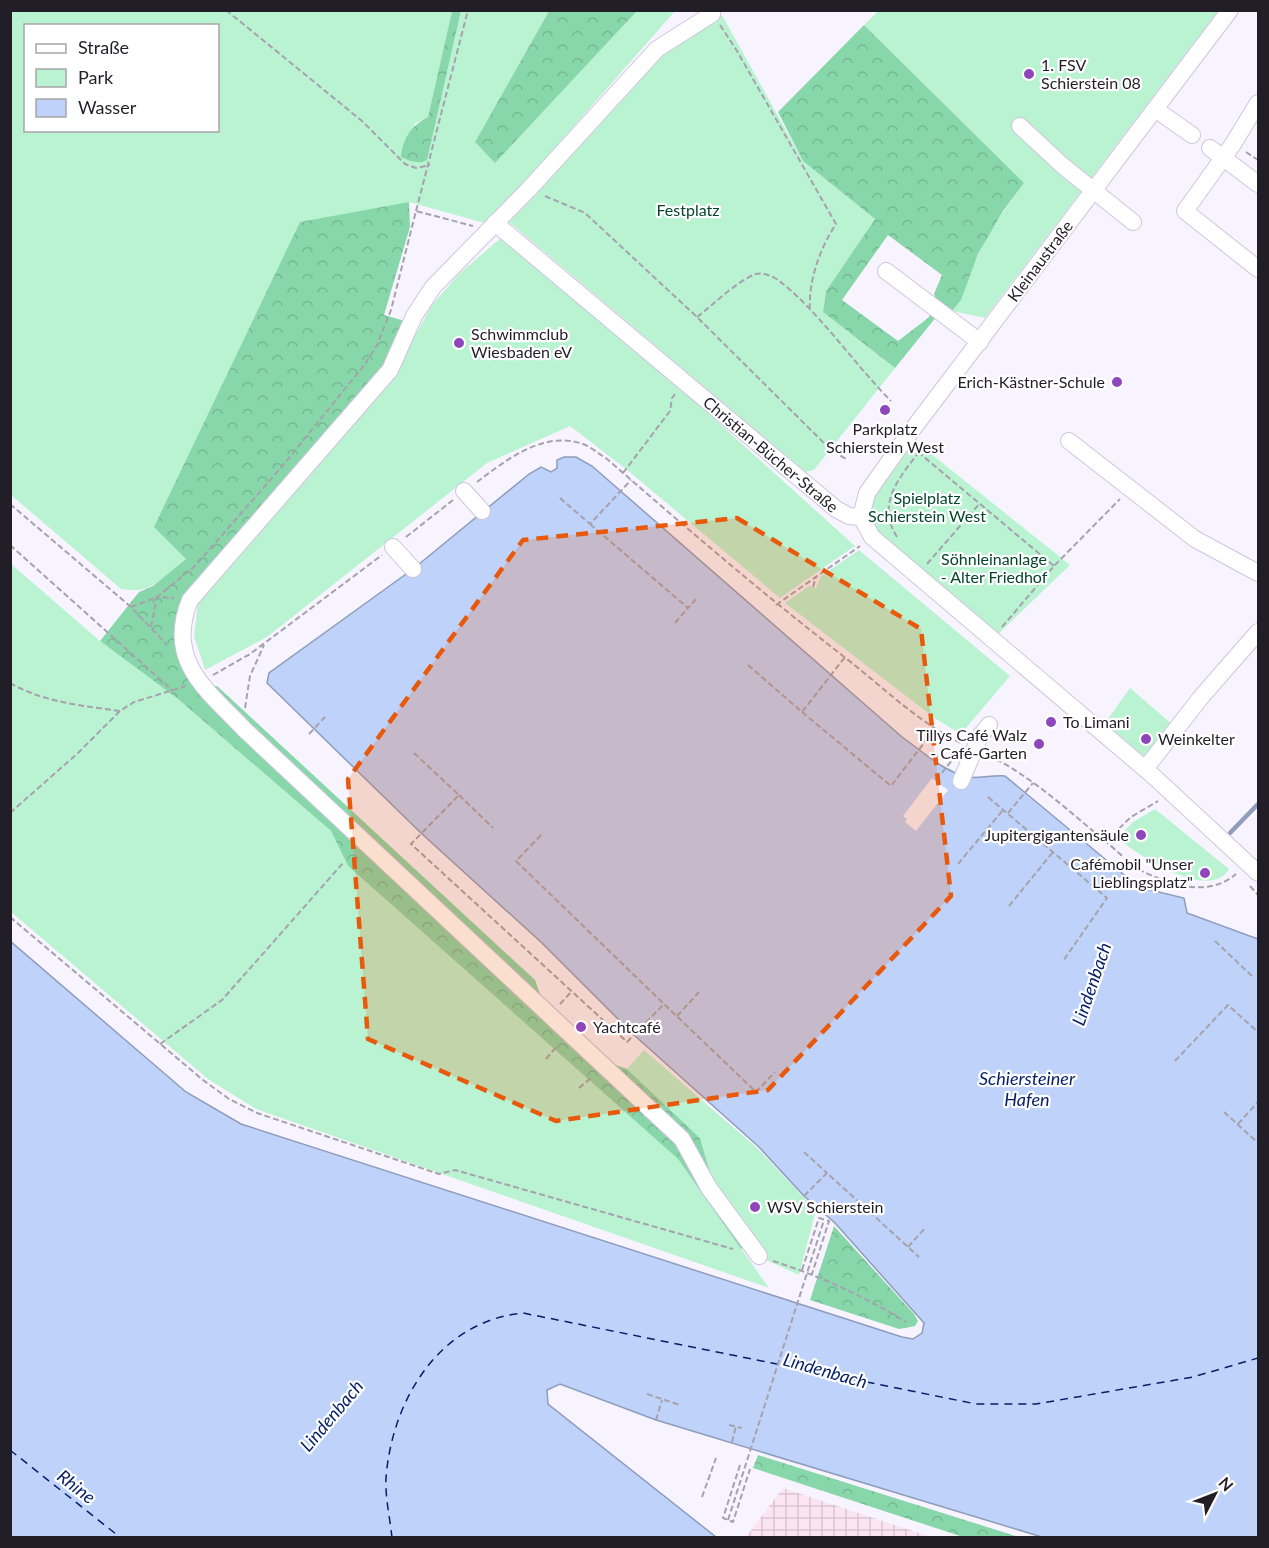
<svg xmlns="http://www.w3.org/2000/svg" width="1269" height="1548" viewBox="0 0 1269 1548" font-family="Lato,sans-serif">
  <style>
    .industrial { fill: url(#industrial-grid) }
    .green { fill: #baf3d2; fill-rule: evenodd }
    .forest { fill: url(#forest-crowns); fill-rule: evenodd }
    .water { fill: #bed2fa; stroke: #8f9cbb; stroke-width: 1.5 }
    .pier { fill: #f8f4ff }
    .lines { fill: none; stroke-linecap: round; stroke-linejoin: round }
    .stream { stroke: #8f9cbb; stroke-width: 4.5 }
    .ferry { stroke: #051f68; stroke-width: 1.5; stroke-dasharray: 8 6; stroke-linecap: butt }
    .minor-casing { stroke: #cfc5de; stroke-width: 18 }
    .path { stroke: #a6a2ad; stroke-width: 2; stroke-dasharray: 6 3; stroke-linecap: butt }
    .minor { stroke: #fff; stroke-width: 16 }
    .path-bridge { stroke: #a6a2ad; stroke-width: 2; stroke-dasharray: 6 3; stroke-linecap: butt }
    .marked { fill: #e8590c; fill-opacity: 0.2; stroke: #e8590c; stroke-width: 4.5; stroke-dasharray: 12 8; stroke-linejoin: round }
    .poi-dot { fill: #8d47ba; stroke: #fff; stroke-width: 2 }
    .labels { text-anchor: middle; stroke-width: 4.5; stroke-linejoin: round; paint-order: stroke }
    .poi-label { font-size: 16px; fill: #221e28; stroke: #fff; text-anchor: start }
    .park-label { font-size: 16px; fill: #04462b; stroke: #fff }
    .street-label { font-size: 16px; fill: #221e28; stroke: #fff }
    .water-label { font-size: 18px; font-style: italic; fill: #051f68; stroke: #fff }
  </style>
  <defs>
    <pattern id="industrial-grid" width="8" height="8" patternUnits="userSpaceOnUse" patternTransform="scale(1.5)"><rect width="8" height="8" fill="#fce5f2"/><path d="M0 4h8M4 0v8" fill="none" stroke="#d8c4d0"/></pattern>
    <pattern id="forest-crowns" width="20" height="18" patternUnits="userSpaceOnUse" patternTransform="scale(1.5)"><rect width="20" height="18" fill="#88d7ab"/><path d="M2 6a3 3 0 1 1 6 0M12 15a3 3 0 1 1 6 0" fill="none" stroke="#75b893"/></pattern>
  </defs>
  <rect width="100%" height="100%" fill="#f8f4ff"/>
  <path class="industrial" d="M783,1488L931,1537H746Z"/>
  <path class="green" d="M879,10L1218,11L985,318L952,311C965,294 969,274 978,255C990,229 1007,206 1024,183L864,25Z
    M11,11H452L428,117L414,124L427,160L461,11H549L475,142L495,162L637,11H675L488,224L409,202L186,559C163,577 152,595 121,589L11,495ZM26,26H218V130H26Z
    M722,15L803,161L875,219L826,291L823,312L895,368L814,470L805,472L509,222L660,52Z
    M502,237L680,388L855,546L780,598L626,469L570,426L487,463L267,637L205,670L194,636L198,603L391,379L432,305L459,274Z
    M920,445L1070,565L996,636L876,530C862,496 889,473 908,447L915,452Z
    M859,550L1010,676L961,734L936,719L785,603L809,586L816,588L821,576Z
    M10,563L100,641L178,699L331,831L348,866L678,1159L769,1288L256,1109L208,1079L11,912Z
    M1130,688L1173,725L1148,760L1105,723Z
    M1155,809L1229,869C1209,903 1137,854 1117,838L1133,822Z
    M644,1050L757,1148L816,1210L799,1275L766,1260L714,1186L700,1138L627,1069Z"/>
  <path class="forest" d="M452,11H461L427,160C418,165 410,161 401,157C403,138 411,126 428,117Z
    M549,11H637L495,163L475,142Z
    M864,25L1024,183L1003,211L978,254L961,300L952,311L937,316L895,368L823,312L826,291L875,219L803,161L778,112ZM888,235L942,275L934,294L938,304L928,318L898,341L842,300Z
    M409,202L410,227L384,315L405,321L381,371L179,618L198,685L217,686L535,980L540,994L616,1065L627,1069L700,1138L714,1186L753,1242L741,1249L678,1159L348,866L331,831L178,699L100,641L139,592L153,586L186,559L154,527L300,222Z
    M834,1226L914,1314L918,1321L915,1326L899,1329L810,1300Z
    M758,1455L1019,1537H963L753,1468Z"/>
  <path class="water" d="M564,457H576L592,466L902,737C922,751 943,771 967,777C975,779 993,775 1005,776L1134,883L1142,882L1144,884L1142,888L1184,898L1187,913L1258,939V1537H1042L656,1420L560,1384L547,1390L548,1404L716,1537H11L10,941L186,1092L241,1124L902,1337L913,1339L922,1333L924,1323L835,1223L804,1196L759,1147L634,1035L542,943L421,833L267,683L269,673L413,569L529,474L541,467L551,472L557,468V460Z"/>
  <path class="pier" d="M932,778L948,790L916,831L905,822L907,819L903,816Z"/>
  <g class="lines">
    <path class="stream" d="M1230,833L1258,804"/>
    <path class="ferry" d="M10,1450L121,1538
      M392,1538C390,1518 385,1497 386,1478C392,1399 440,1321 523,1313L976,1404H1036L1193,1377L1258,1358"/>
    <g class="minor-casing">
      <g id="minor">
        <path d="M710,10L712,14L657,49L529,189L433,287L414,316L390,370L190,600C165,661 207,690 245,730L682,1139L709,1188L759,1256"/>
        <path d="M1230,10L903,442L867,493L861,517L872,537L1151,774L1258,873"/>
        <path d="M1258,103L1233,144L1185,211L1258,269"/>
        <path d="M1155,109L1192,135"/>
        <path d="M1020,126L1063,166L1133,222"/>
        <path d="M1210,148L1258,184"/>
        <path id="s1" d="M495,223L836,509L849,516L861,517"/>
        <path d="M886,271L980,342"/>
        <path d="M1069,441L1195,539L1258,573"/>
        <path d="M464,491L482,511"/>
        <path d="M393,547L413,569"/>
        <path d="M1145,769L1202,696L1258,632"/>
        <path d="M961,781L980,736L989,725"/>
      </g>
    </g>
    <path class="path" d="M226,10L362,121L405,164L416,168L430,165
      M720,25L737,51L836,224C819,250 808,282 810,312
      M1246,152L1258,160
      M545,196L585,213L697,317L831,450L846,459
      M416,211L468,10
      M697,317C713,305 738,280 756,274C763,272 772,276 778,280C817,309 855,365 891,401
      M918,452L1054,566
      M623,473L670,411L672,398L675,394
      M477,482C506,460 544,430 583,444C591,447 599,454 607,459C684,526 762,593 843,656C882,686 916,721 961,743
      M560,498L590,524L631,480
      M10,504L131,607L167,645
      M590,524L688,608L697,598
      M406,537L453,500
      M897,537C876,504 899,478 919,452
      M10,545L173,691
      M927,564L980,503
      M813,587L816,577
      M776,605L860,546
      M131,607L157,597L195,566L285,463L365,364L377,345L391,310L416,211L473,226
      M675,623L688,608
      M151,627L157,597L174,598
      M1002,627L1054,566L1120,499
      M748,665L802,712L845,657
      M213,675L250,654L382,555
      M10,683C43,702 83,706 120,711
      M245,708L250,676L264,645
      M802,712L891,786L934,730
      M309,734L325,717
      M414,753L459,795L411,844L627,1042L664,1004L756,1092L775,1072
      M988,755C1031,776 1069,811 1106,842C1118,851 1132,867 1146,873C1175,886 1209,897 1236,874
      M936,780L953,759
      M459,795L493,828
      M988,797L1107,898L1063,961
      M10,813L78,753L120,711L134,702L186,686
      M1008,813L1033,783
      M541,835L516,861L664,1004
      M1106,841L1131,817L1158,801
      M958,864L1003,810
      M1250,886L1258,895
      M1009,906L1053,852
      M10,917L203,1080L229,1099L257,1113L439,1174L455,1170L733,1249
      M1215,941L1252,976
      M560,1004L572,991
      M677,1016L699,992
      M160,1044L222,1000L343,863
      M546,1059L558,1045
      M1175,1061L1228,1005L1258,1032
      M579,1088L592,1077
      M1224,1112L1258,1143
      M1238,1124L1258,1102
      M804,1152L827,1173
      M804,1196L827,1173L919,1257
      M908,1247L926,1227
      M773,1261C820,1276 864,1296 906,1322
      M802,1270L819,1218L829,1221L812,1274
      M647,1394L680,1405
      M656,1420L662,1400
      M729,1425L742,1428
      M732,1442L736,1426
      M740,1465L723,1518L733,1522L750,1469
      M702,1497L716,1458"/>
    <use href="#minor" class="minor"/>
    <path class="path-bridge" d="M728,1520L824,1220"/>
  </g>
  <path class="marked" d="M737,518L921,629L951,896L768,1090L556,1121L368,1039L348,779L523,540Z"/>
  <g class="poi-dot">
    <circle cx="1029" cy="74" r="6"/>
    <circle cx="459" cy="343" r="6"/>
    <circle cx="1117" cy="382" r="6"/>
    <circle cx="885" cy="410" r="6"/>
    <circle cx="1051" cy="722" r="6"/>
    <circle cx="1146" cy="739" r="6"/>
    <circle cx="1039" cy="744" r="6"/>
    <circle cx="1141" cy="835" r="6"/>
    <circle cx="1205" cy="873" r="6"/>
    <circle cx="581" cy="1027" r="6"/>
    <circle cx="755" cy="1207" r="6"/>
  </g>
  <g class="labels">
    <g class="poi-label">
      <text x="1041" y="71">1. FSV<tspan x="1041" dy="18">Schierstein 08</tspan></text>
      <text x="471" y="340">Schwimmclub<tspan x="471" dy="18">Wiesbaden eV</tspan></text>
      <text x="1105" y="388" text-anchor="end">Erich-Kästner-Schule</text>
      <text x="885" y="435" text-anchor="middle">Parkplatz<tspan x="885" dy="18">Schierstein West</tspan></text>
      <text x="1063" y="728">To Limani</text>
      <text x="1027" y="741" text-anchor="end">Tillys Café Walz<tspan x="1027" dy="18">- Café-Garten</tspan></text>
      <text x="1158" y="745">Weinkelter</text>
      <text x="1129" y="841" text-anchor="end">Jupitergigantensäule</text>
      <text x="1193" y="870" text-anchor="end">Cafémobil "Unser<tspan x="1193" dy="18">Lieblingsplatz"</tspan></text>
      <text x="593" y="1033">Yachtcafé</text>
      <text x="767" y="1213">WSV Schierstein</text>
    </g>
    <g class="park-label">
      <text x="688" y="216">Festplatz</text>
      <text x="927" y="504">Spielplatz<tspan x="927" dy="18">Schierstein West</tspan></text>
      <text x="994" y="565">Söhnleinanlage<tspan x="994" dy="18">- Alter Friedhof</tspan></text>
    </g>
    <g class="street-label">
      <text transform="translate(1040 261) rotate(-53)" y="6">Kleinaustraße</text>
      <text dy="6" stroke="none"><textPath href="#s1" startOffset="360">Christian-Bücher-Straße</textPath></text>
    </g>
    <g class="water-label">
      <text transform="translate(1092 984) rotate(-71)" y="6">Lindenbach</text>
      <text x="1027" y="1085">Schiersteiner<tspan x="1027" dy="21">Hafen</tspan></text>
      <text transform="translate(825 1371) rotate(16)" y="6">Lindenbach</text>
      <text transform="translate(332 1416) rotate(-50)" y="6">Lindenbach</text>
      <text transform="translate(76 1487) rotate(38)" y="6">Rhine</text>
    </g>
  </g>
  <rect width="1269" height="1548" fill="none" stroke="#221e28" stroke-width="24"/>
  <rect x="24" y="24" width="195" height="108" fill="#ffffff" stroke="#a7a5a9" stroke-width="1.5"/>
  <rect x="36" y="44" width="30" height="9" fill="#ffffff" stroke="#a7a5a9" stroke-width="1.5"/>
  <text x="78" y="54" font-size="18" fill="#221e28">Straße</text>
  <rect x="36" y="69" width="30" height="18" fill="#baf3d2" stroke="#a7a5a9" stroke-width="1.5"/>
  <text x="78" y="84" font-size="18" fill="#221e28">Park</text>
  <rect x="36" y="99" width="30" height="18" fill="#bed2fa" stroke="#a7a5a9" stroke-width="1.5"/>
  <text x="78" y="114" font-size="18" fill="#221e28">Wasser</text>
  <g transform="translate(1215 1494) rotate(48)" stroke="#ffffff" stroke-width="4.5" paint-order="stroke">
  <path d="M0-4.5L10 22L0 15L-10 22Z" fill="#221e28"/>
  <text y="-9" font-size="16" font-weight="bold" text-anchor="middle" fill="#221e28">N</text>
  </g>
</svg>
